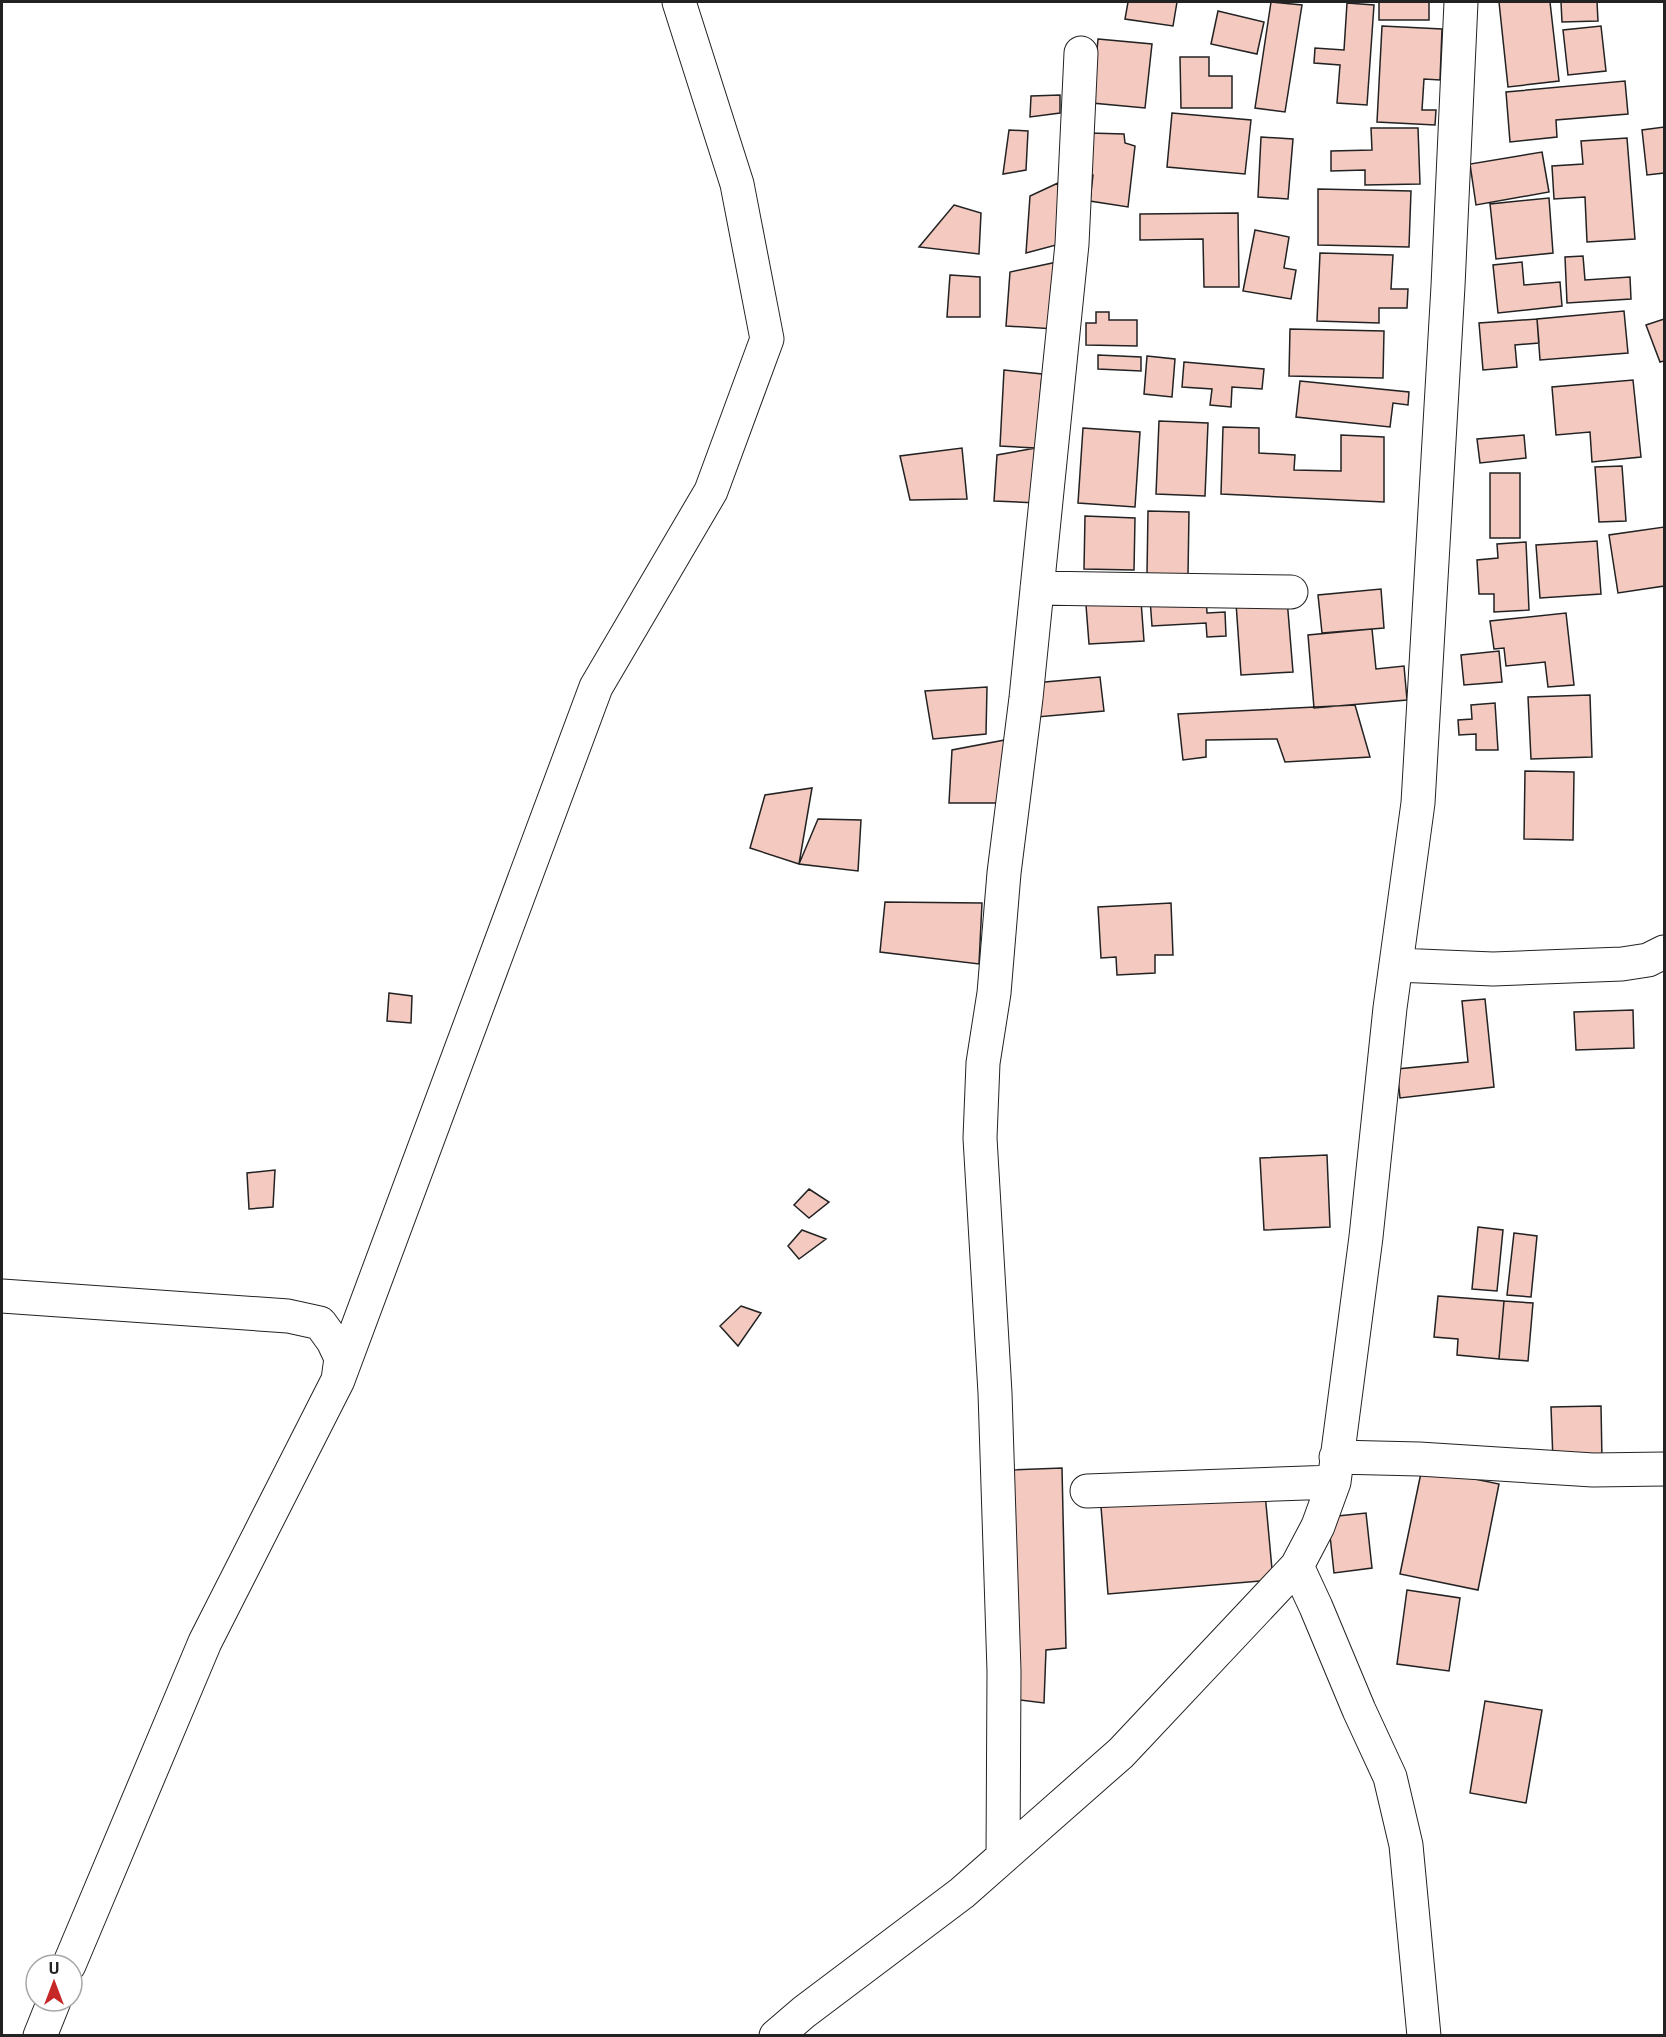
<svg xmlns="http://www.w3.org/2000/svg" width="1666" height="2037" viewBox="0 0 1666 2037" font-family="Roboto,sans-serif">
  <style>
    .building { fill: #f3c9c0; stroke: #222; stroke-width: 1.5 }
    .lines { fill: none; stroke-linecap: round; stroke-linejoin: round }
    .minor-casing { stroke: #222; stroke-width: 35 }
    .minor { stroke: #fff; stroke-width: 33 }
  </style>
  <rect width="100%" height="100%" fill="#fff"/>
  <path class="building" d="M1128,2H1177L1173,26L1125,19Z
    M1271,2L1302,5L1285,112L1255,108Z
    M1379,2H1429V20H1379Z
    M1499,2H1550L1559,81L1508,87Z
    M1561,2H1597L1598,21L1562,22Z
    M1347,3L1374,5L1367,105L1337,103L1340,65L1314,63L1315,48L1344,50Z
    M1218,11L1264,22L1257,54L1211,44Z
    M1382,26L1442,29L1440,80L1424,79L1422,110H1436L1435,125L1377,122Z
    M1601,26L1606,71L1568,75L1563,30Z
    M1098,39L1152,44L1145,108L1092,103Z
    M1180,57H1209V76H1232V108H1181Z
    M1625,81L1628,114L1556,120L1557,137L1510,142L1506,92Z
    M1060,95V113L1030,117L1031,96Z
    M1172,113L1251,120L1245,174L1167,167Z
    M1664,127V173L1647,175L1642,130Z
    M1371,128H1418L1420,184L1365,185V170L1331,171V151L1372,150Z
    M1009,130L1028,131L1026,170L1003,174Z
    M1089,133L1124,134L1125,143L1135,146L1128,207L1090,201L1093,175L1085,173Z
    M1261,137L1293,139L1288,199L1258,197Z
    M1627,138L1635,239L1587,242L1585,197L1554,199L1552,166L1583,164L1581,141Z
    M1542,152L1549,192L1476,205L1470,164Z
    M1058,183L1060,244L1026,253L1030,196Z
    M1318,189L1411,191L1409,247L1318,245Z
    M1549,198L1553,253L1496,259L1490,204Z
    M954,205L981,213L979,254L919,247Z
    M1238,213L1239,287H1204L1203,239L1140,240V214Z
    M1255,230L1289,237L1284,268L1296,270L1291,299L1243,291Z
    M1320,253L1393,255L1391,289H1408L1407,308H1379V323L1317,321Z
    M1583,256L1585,280L1630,277L1631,299L1567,303L1565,257Z
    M1057,262L1055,329L1006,326L1010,272Z
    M1522,262L1524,285L1560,282L1562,306L1498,313L1493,265Z
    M950,275L980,277V317H947Z
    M1624,311L1628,353L1540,360L1537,319Z
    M1096,312H1109V320H1137V346L1086,345V323H1096Z
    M1537,319L1539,343L1515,345L1517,367L1483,370L1479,323Z
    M1664,319V361L1660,362L1646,325Z
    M1290,329L1384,331L1383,378L1289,376Z
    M1098,355L1141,357V371L1098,369Z
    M1147,356L1175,359L1172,397L1144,394Z
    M1184,362L1264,369L1262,389L1232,387L1231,407L1210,405L1212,389L1182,387Z
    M1004,370L1042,374L1036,448L1000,446Z
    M1633,380L1641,457L1592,462L1590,432L1556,435L1552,387Z
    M1300,381L1409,392L1408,405L1393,403L1390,427L1296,417Z
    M1159,421L1208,423L1205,496L1156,494Z
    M1223,427L1259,428V453L1295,455L1294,470L1341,471V435L1384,437V502L1221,494Z
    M1083,428L1140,432L1135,507L1078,503Z
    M1524,435L1526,458L1480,463L1477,439Z
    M962,448L967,499L910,500L900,456Z
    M1036,448L1037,503L994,501L997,455Z
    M1622,466L1626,521L1599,522L1595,467Z
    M1490,473H1520V538H1490Z
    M1148,511L1189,512L1188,575L1147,574Z
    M1085,516L1135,518L1134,570L1084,569Z
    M1664,527V586L1618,593L1609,535Z
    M1597,541L1601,594L1540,598L1536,545Z
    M1526,542L1529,610L1494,612V594H1479L1477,560L1498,558L1497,544Z
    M1381,589L1384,628L1322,633L1318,595Z
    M1206,596L1207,613L1225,612L1226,636L1207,637L1206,623L1152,626L1150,599Z
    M1287,599L1293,672L1241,675L1236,603Z
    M1141,601L1144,641L1089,644L1086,605Z
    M1566,613L1574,685L1548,687L1545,662L1506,666L1504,648L1494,649L1490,621Z
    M1372,629L1376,669L1404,666L1407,700L1314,708L1308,635Z
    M1499,651L1502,682L1464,685L1461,655Z
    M1100,677L1104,711L1037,717L1034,683Z
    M987,687L986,734L933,739L925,691Z
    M1590,695L1592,757L1531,759L1528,697Z
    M1495,703L1498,750H1476V734L1459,735L1458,720L1472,719L1471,705Z
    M1355,705L1370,757L1285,762L1277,739L1206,740V757L1183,760L1178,714Z
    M1010,739L997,803H949L952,750Z
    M1525,771L1574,772L1573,840L1524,839Z
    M812,788L799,864L750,848L765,795Z
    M818,819L861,820L858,871L799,864Z
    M885,902L982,903L979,964L880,952Z
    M1171,903L1173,955H1155V973L1117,975L1116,957L1101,958L1098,907Z
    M389,993L412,996L411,1023L387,1021Z
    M1485,999L1494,1087L1400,1098L1397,1069L1468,1062L1462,1001Z
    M1633,1010L1634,1048L1576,1050L1574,1012Z
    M1327,1155L1330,1227L1264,1230L1260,1158Z
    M275,1170L273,1207L249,1209L247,1173Z
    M809,1189L829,1202L809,1218L794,1205Z
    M1478,1227L1503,1230L1497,1291L1472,1289Z
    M802,1230L826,1239L799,1259L788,1246Z
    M1514,1233L1537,1236L1531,1297L1507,1295Z
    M1438,1296L1504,1301L1499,1359L1457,1355L1458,1339L1434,1337Z
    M1504,1301L1533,1303L1528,1361L1499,1359Z
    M741,1306L761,1313L738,1346L720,1326Z
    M1601,1406L1602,1460L1553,1461L1551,1407Z
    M1062,1468L1066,1648L1046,1650L1044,1703L1013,1699L1008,1470Z
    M1422,1468L1499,1484L1478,1590L1400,1574Z
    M1265,1493L1273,1580L1108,1594L1101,1507Z
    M1366,1513L1372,1568L1334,1573L1328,1517Z
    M1407,1590L1460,1598L1449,1671L1397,1664Z
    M1485,1701L1542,1710L1526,1803L1470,1793Z"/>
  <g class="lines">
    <g class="minor-casing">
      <path id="minor" d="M1037,588L1291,592
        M1396,965L1493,969L1622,964L1648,960L1664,952
        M2,1296L288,1316L320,1323L333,1341L341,1358L338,1380L205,1642L69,1965
        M338,1380L596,687L711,491L767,339L737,184L679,2
        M1336,1457L1419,1459L1593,1470L1664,1469
        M1087,1491L1334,1482
        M1297,1566L1316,1607L1359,1710L1390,1777L1406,1845L1424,2036
        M1003,1857L1004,1671L995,1393L980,1138L983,1063L994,993L1004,873L1026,698L1072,244L1081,53
        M40,2036L54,2001
        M776,2036L804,2012L962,1893L1121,1753L1297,1566L1318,1526L1334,1482L1366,1237L1390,1008L1418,803L1448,286L1461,2"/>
    </g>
    <use href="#minor" class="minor"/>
  </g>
  <rect width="1666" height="2037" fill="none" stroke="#222222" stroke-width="6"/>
  <g transform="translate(54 1983)"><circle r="28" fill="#ffffff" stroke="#a7a7a7" stroke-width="1.5"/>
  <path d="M0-4.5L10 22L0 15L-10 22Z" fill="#c62828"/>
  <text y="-9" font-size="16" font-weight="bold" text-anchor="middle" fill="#222222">U</text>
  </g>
</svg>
